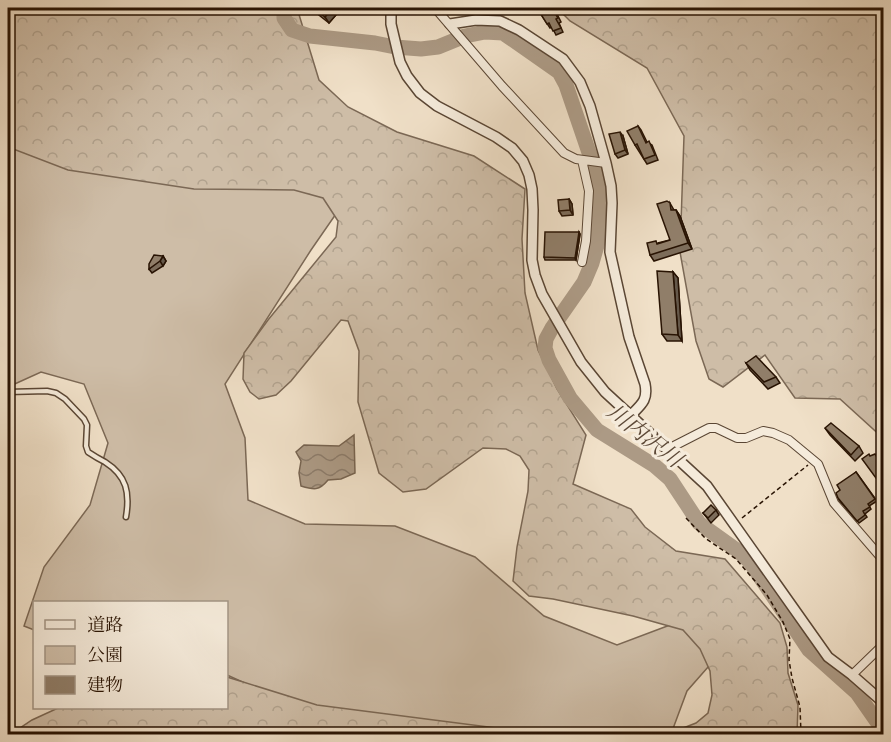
<svg xmlns="http://www.w3.org/2000/svg" width="891" height="742" viewBox="0 0 891 742" font-family="'IM FELL Double Pica','Noto Serif JP',serif">
  <style>
    .green { fill: #cebda7; stroke: #7b6855; stroke-width: 1.5 }
    .forest { fill: url(#forest-crowns); stroke: #7b6855; stroke-width: 1.5 }
    .water { fill: url(#water-waves); stroke: #776451; stroke-width: 1.5 }
    .lines { fill: none; stroke-linecap: round; stroke-linejoin: round }
    .river { stroke: #ac9a85; stroke-width: 15 }
    .service-casing { stroke: #5a4634; stroke-width: 7 }
    .minor-casing { stroke: #5a4634; stroke-width: 10 }
    .tertiary-casing { stroke: #5a4634; stroke-width: 12 }
    .path { stroke: #281303; stroke-width: 1.5; stroke-dasharray: 4.5 3; stroke-linecap: butt }
    .service { stroke: #f5ebdb; stroke-width: 4 }
    .minor { stroke: #f5ebdb; stroke-width: 8 }
    .tertiary { stroke: #f5ebdb; stroke-width: 9 }
    .wall { fill: #7c6c5a; stroke: #281303; stroke-width: 1.5 }
    .shaded-wall { fill: #65584a; stroke: #281303; stroke-width: 1.5 }
    .building { fill: #907e69; stroke: #281303; stroke-width: 1.5 }
    .labels { text-anchor: middle; stroke-width: 6; stroke-linejoin: round; paint-order: stroke }
    .water-label { font-size: 22px; font-style: italic; fill: #5d4937; stroke: #f5ebdb }
  </style>
  <defs>
    <pattern id="forest-crowns" width="20" height="18" patternUnits="userSpaceOnUse" patternTransform="scale(1.5)"><rect width="20" height="18" fill="#cebda7"/><path d="M2 6a3 3 0 1 1 6 0M12 15a3 3 0 1 1 6 0" fill="none" stroke="#b1a28e"/></pattern>
    <pattern id="water-waves" width="16" height="10" patternUnits="userSpaceOnUse" patternTransform="scale(1.5)"><rect width="16" height="10" fill="#ac9a85"/><path d="M0 5q4-4 8 0t8 0" fill="none" stroke="#8c7c6b"/></pattern>
  </defs>
  <rect width="100%" height="100%" fill="#f0e0c8"/>
  <filter id="stains"><feTurbulence type="fractalNoise" baseFrequency=".00333" numOctaves="4"/><feColorMatrix values="0 0 0 0 .2 0 0 0 0 .09 0 0 0 0 .02 0 0 0 .5 -.17"/></filter>
  <radialGradient id="worn" r=".72"><stop offset=".6" stop-color="#630" stop-opacity="0"/><stop offset="1" stop-color="#630" stop-opacity=".3"/></radialGradient>
  <path class="green" d="M8,125L301,170L347,198L311,250L225,384L245,438L248,500L305,524L395,526L475,557L544,616L617,645L686,619L716,658L687,691L671,734H400L324,719L227,675L226,602H34V630L24,626L44,567L90,505L108,443L84,384L41,372L8,387Z"/>
  <path class="forest" d="M8,8H297L319,80L348,107L397,132L474,156L525,189L522,239L525,293L538,350L557,389L586,435L573,484L631,509L645,527L676,551L725,559L780,623L787,647L788,673L798,705L797,734H651L673,732L696,723L708,713L712,695L710,671L700,649L683,630L633,616L553,599L529,596L513,581L517,547L528,491L529,470L520,456L506,449L483,448L426,489L403,492L379,473L358,402L359,351L348,321L341,320L291,381L276,395L259,399L250,392L243,379L244,353L268,320L336,237L338,221L323,198L294,190L194,189L68,170L8,147Z
    M557,8H883V438L840,399L795,398L765,355L723,387L709,379L696,341L680,252L684,136L647,68L570,21Z
    M227,677L317,705L543,734H11L32,720L58,708H226Z"/>
  <path class="water" d="M354,435L355,473L341,479L328,480C319,491 314,490 301,486L299,473L301,461L296,452L304,445L339,446Z"/>
  <g class="lines">
    <path class="river" d="M284,8V18L292,30L310,36L375,43L395,47L421,49L438,47L465,36L485,32L503,33L559,72L566,85L596,173L600,200L598,242L592,263L584,282L552,328L546,339L545,348L549,360L570,398L597,430L655,466L670,479L699,523L738,551L750,562L809,650L857,693L880,726L883,734"/>
    <g class="service-casing">
      <path id="service" d="M8,392L47,391L56,393L65,399L84,419L87,425L86,446L88,452C94,456 99,459 105,462C127,476 130,493 126,517"/>
    </g>
    <g class="minor-casing">
      <path id="minor" d="M435,8L502,86L564,153L576,159L606,163
        M582,160L589,191L586,241L582,262
        M668,449L709,428H716L737,438H746L763,431L773,433L789,440L818,464L834,503L884,561
        M852,675L884,644"/>
    </g>
    <g class="tertiary-casing">
      <path id="tertiary" d="M391,8V24L400,62L407,76L420,93L437,106L496,137L512,148L523,161L529,175L532,189L533,210L532,260L535,275L542,294L581,362L605,392L707,486L828,657L852,675L884,703
        M450,24L476,20L500,21L519,30L563,59L580,82L590,106L606,163L611,186L612,203L610,252L629,337L645,384C648,400 642,404 631,415"/>
    </g>
    <path class="path" d="M686,518L705,538L736,559L767,595L783,622L790,639L789,660L792,678L800,707L801,734
      M742,518L808,465"/>
    <use href="#service" class="service"/>
    <use href="#minor" class="minor"/>
    <use href="#tertiary" class="tertiary"/>
  </g>
  <path class="wall" d="M310,8H342L329,23Z
    M537,8H554L561,22L559,23L563,32L556,35L552,27L550,28Z
    M638,126L641,130L647,142L652,145L658,160L647,164L635,145Z
    M623,136L628,154L618,158L615,154Z
    M569,199L572,204L573,215L562,216L559,211Z
    M670,203L674,210H676L680,216L692,249L654,261L650,255L658,243L670,240Z
    M579,232L580,234L576,260H545L544,257Z
    M163,256L166,261L163,266L152,273L149,269Z
    M673,272L678,278L682,341H667L662,334Z
    M746,363L776,377L780,383L768,389L750,370Z
    M825,428L859,446L863,453L855,461L830,435Z
    M856,472L877,501L869,506L871,509L865,514L867,517L859,523L839,500L840,490Z
    M716,510L719,515L711,523L703,513Z"/>
  <path class="shaded-wall" d="M332,8H342L329,23L325,17Z
    M620,132L623,136L628,154L625,150Z
    M569,199L572,204L573,215L570,210Z
    M676,210L680,216L692,249L688,243Z
    M579,232L580,234L576,260L575,258Z
    M163,256L166,261L163,266L160,261Z
    M673,272L678,278L682,341L678,335Z"/>
  <path class="building" d="M313,8H332L325,17Z
    M537,8H552L558,18L556,19L561,28L553,31L549,23L547,24Z
    M638,126L646,143L649,141L655,155L644,159L637,144L635,145L627,131Z
    M620,132L625,150L615,154L609,134Z
    M569,199L570,210L559,211L558,200Z
    M667,201L670,203L671,210H676L688,243L650,255L647,243L656,241L657,244L670,240L657,204Z
    M545,232H579L575,258L544,257Z
    M154,255L163,256L160,261L149,269V264Z
    M657,271L673,272L678,335L662,334Z
    M756,356L776,377L764,382L746,363Z
    M831,423L859,446L851,455L825,428Z
    M869,454L870,456L875,454L882,465L884,464V489L862,459Z
    M856,472L875,499L868,504L870,507L863,511L865,515L857,521L838,498L836,493L840,490L837,485Z
    M711,505L716,510L708,518L703,513Z"/>
  <g class="labels">
    <g class="water-label">
      <text transform="translate(645 435) rotate(38)" y="8">川内沢川</text>
    </g>
  </g>
  <rect width="891" height="742" fill="none" stroke="#f0e0c8" stroke-width="30"/>
  <rect x="9" y="9" width="873" height="724" fill="none" stroke="#281303" stroke-width="3"/>
  <rect x="15" y="15" width="861" height="712" fill="none" stroke="#281303" stroke-width="1.5"/>
  <rect x="33" y="601" width="195" height="108" fill="#f5ebdb" stroke="#a39585" stroke-width="1.5"/>
  <rect x="45" y="620" width="30" height="9" fill="#f5ebdb" stroke="#a39585" stroke-width="1.5"/>
  <text x="87" y="631" font-size="18" fill="#281303">道路</text>
  <rect x="45" y="646" width="30" height="18" fill="#cebda7" stroke="#a39585" stroke-width="1.5"/>
  <text x="87" y="661" font-size="18" fill="#281303">公園</text>
  <rect x="45" y="676" width="30" height="18" fill="#907e69" stroke="#a39585" stroke-width="1.5"/>
  <text x="87" y="691" font-size="18" fill="#281303">建物</text>
  <rect width="100%" height="100%" filter="url(#stains)"/>
  <rect width="100%" height="100%" fill="url(#worn)"/>
</svg>
